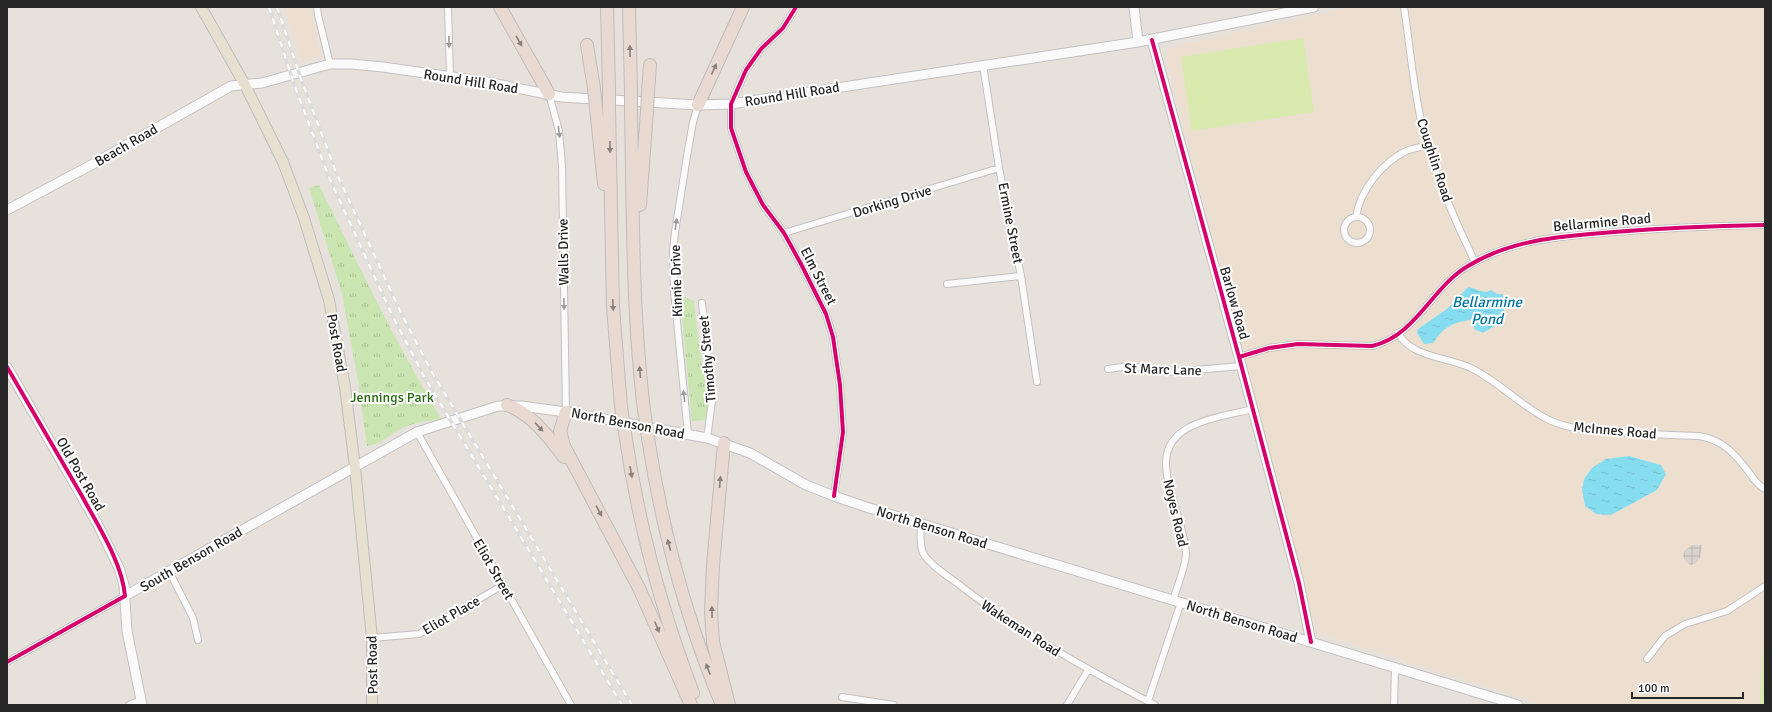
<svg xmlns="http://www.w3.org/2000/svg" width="1772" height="712" viewBox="0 0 1772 712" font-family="Signika,sans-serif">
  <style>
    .education { fill: #ecdfcf }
    .park { fill: url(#park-tufts) }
    .pitch { fill: #d8eaad }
    .plaza { fill: url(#plaza-grid) }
    .water { fill: url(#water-ripples) }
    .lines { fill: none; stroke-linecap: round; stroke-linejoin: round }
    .street-casing { stroke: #c3c1c2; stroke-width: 8 }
    .secondary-casing { stroke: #c3c1c2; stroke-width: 11 }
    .primary-casing { stroke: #bfbdbb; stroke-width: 12 }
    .highway-casing { stroke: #bfbdbb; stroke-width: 14 }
    .street { stroke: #fbfafa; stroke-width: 6 }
    .secondary { stroke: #fbfafa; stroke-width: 9 }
    .primary { stroke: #e7e0d0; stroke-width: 10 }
    .highway { stroke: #e8d9d1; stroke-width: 12 }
    .rail-casing { stroke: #dcdcdd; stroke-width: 3.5 }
    .rail { stroke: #fff; stroke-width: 2; stroke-dasharray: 6; stroke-linecap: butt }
    .highway-bridge-casing { stroke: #bfbdbb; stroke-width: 14; stroke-linecap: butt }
    .highway-bridge { stroke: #e8d9d1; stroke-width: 12 }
    .cycleway-casing { stroke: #fff; stroke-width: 6 }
    .cycleway { stroke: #d6006c; stroke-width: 4 }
    .oneway { fill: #88807c }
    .oneway2 { fill: #9c9b9b }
    .labels { text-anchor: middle; stroke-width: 4; stroke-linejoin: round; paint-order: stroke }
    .street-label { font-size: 14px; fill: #272727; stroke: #fff }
    .park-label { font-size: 14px; fill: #2a6912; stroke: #fff }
    .water-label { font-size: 15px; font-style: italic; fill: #0176a1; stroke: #fff }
  </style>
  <defs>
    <pattern id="park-tufts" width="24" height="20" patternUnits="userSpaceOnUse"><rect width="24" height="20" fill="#cae5b1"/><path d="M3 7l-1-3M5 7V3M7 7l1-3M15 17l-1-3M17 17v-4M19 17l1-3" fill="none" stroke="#aec498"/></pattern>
    <pattern id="plaza-grid" width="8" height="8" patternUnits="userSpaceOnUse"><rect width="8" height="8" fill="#d9d3cd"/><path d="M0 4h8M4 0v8" fill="none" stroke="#bab5b0"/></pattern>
    <pattern id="water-ripples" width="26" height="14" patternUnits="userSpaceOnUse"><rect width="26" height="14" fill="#87ddf0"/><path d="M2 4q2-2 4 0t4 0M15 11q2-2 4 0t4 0" fill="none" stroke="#75bece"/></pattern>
  </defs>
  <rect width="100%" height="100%" fill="#e7e1dc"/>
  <path class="education" d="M285,7H311L319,49V55L316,58L302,63Z
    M1350,7H1765V705H1544L1317,633L1165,54L1176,46Z"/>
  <path class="park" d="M319,185C358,264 396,344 442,420C426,420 411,423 397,431C384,438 383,444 367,446L358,381L342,294L309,188Z
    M680,295L694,301C696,317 697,333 700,350C703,372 711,398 705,420L692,421Z"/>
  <path class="pitch" d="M1303,38L1314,112L1192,131L1181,57Z
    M1764,630L1765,705H1760Z"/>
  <path class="plaza" d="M1692,545H1702L1700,558L1696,563L1691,565L1686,562L1683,556L1685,550Z"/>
  <path class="water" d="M1468,287C1476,288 1484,295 1491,290L1497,294H1503L1504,312L1502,322L1483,333L1474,329L1475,320C1471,319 1469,320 1465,321C1450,323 1442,330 1433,343L1424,344L1417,333L1418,329L1448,308Z
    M1629,456L1661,465L1666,474L1657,490L1611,515L1596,514L1585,506L1582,490L1584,479L1592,468L1606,459Z"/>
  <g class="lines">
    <g class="street-casing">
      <path id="street" d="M317,7L318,15L330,64
        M448,7L450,77
        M796,7L783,28L761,49L746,70L731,104V128L746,172L763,205L784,233L801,264L826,314L833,337L840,385L843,432L834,496
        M1404,7C1410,46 1413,86 1422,125C1433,170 1455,221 1475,262
        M983,65L999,168L1021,276L1037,382
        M549,94L559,131L562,166L566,412
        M1356,217C1360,190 1382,163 1406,151C1413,148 1421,147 1428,146
        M1344 230a13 13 0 1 1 26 0a13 13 0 1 1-26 0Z
        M784,233L999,168
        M947,284L1021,276
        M702,303L712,401L707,438
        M1398,333C1411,358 1450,357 1473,369C1500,383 1521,406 1549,420C1570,430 1594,430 1617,432C1644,434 1672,435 1699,436C1723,440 1734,453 1748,471C1753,478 1757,485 1765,489
        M1239,357L1269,348L1298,344L1372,346C1416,336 1432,287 1468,266C1512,239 1563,236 1614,232C1664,228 1714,226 1765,225
        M1108,369L1129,366L1172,372L1241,366
        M417,432L571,705
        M688,434L674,291L673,252L675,232L687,156L693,122L698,105
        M921,523C921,533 919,543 923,553C930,565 946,575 957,583C1018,631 1086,669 1155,705
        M169,571L193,618L198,640
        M1173,600C1177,587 1186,566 1186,553C1185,536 1178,519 1174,503C1170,490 1166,478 1166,464C1165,421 1222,417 1253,409
        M372,638L419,634L503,585
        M1647,659L1665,636L1685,624L1727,611L1765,586
        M7,662L125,596
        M842,697L894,705
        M1148,701L1181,602
        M129,705L141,700
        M1067,705L1088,670
        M1394,705L1395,668"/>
    </g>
    <g class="secondary-casing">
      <path id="secondary" d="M1134,7L1138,42
        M1152,40L1239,357L1299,583L1311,642
        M7,210L93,164L231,86L262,83L330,64H351L383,67L487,82L561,97L698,105L731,104L1138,42L1314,7
        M7,367L97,523L119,568L124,585L127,631L142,705
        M125,596L417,432L498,406H521L566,412L707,438L750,453L806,485L834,496L866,507L1518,705"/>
    </g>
    <g class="primary-casing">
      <path id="primary" d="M201,7L245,85L283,162L304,218L329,300L345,387L355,467L372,638V705"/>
    </g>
    <g class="highway-casing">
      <path id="highway" d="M500,7L549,94
        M607,7L609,89
        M629,7L631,90
        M587,45L594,88
        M648,92L650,65
        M698,105L743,7
        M596,108L604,184
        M609,108L613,307L621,407
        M631,110C633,210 632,311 644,410
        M640,205L647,111
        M507,405C532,414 548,436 564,457
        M566,412L560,431L564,446L639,588L691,705
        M625,433C638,522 661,609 693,693
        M648,438C662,529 686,619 722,705
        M724,443L713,565L711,611L713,642L729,705"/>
    </g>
    <use href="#street" class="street"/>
    <use href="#secondary" class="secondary"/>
    <use href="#primary" class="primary"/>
    <use href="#highway" class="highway"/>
    <g class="rail-casing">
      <path id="rail" d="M269,7L293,81L328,175L393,317L425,378L622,705
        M277,7L301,79L336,172L401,313L433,374L632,705"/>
    </g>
    <use href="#rail" class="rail"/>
    <g class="highway-bridge-casing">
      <path id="highway-bridge" d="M594,88L596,108
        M609,89V108
        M631,90V110
        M647,111L648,92
        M621,407L625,433
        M644,410L648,438"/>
    </g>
    <use href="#highway-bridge" class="highway-bridge"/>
    <g class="cycleway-casing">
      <path id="cycleway" d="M796,7L783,28L761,49L746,70L731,104V128L746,172L763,205L784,233L801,264L826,314L833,337L840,385L843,432L834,496
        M1152,40L1239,357L1299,583L1311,642
        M1239,357L1269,348L1298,344L1372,346C1416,336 1432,287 1468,266C1512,239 1563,236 1614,232C1664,228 1714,226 1765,225
        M7,367C32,410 57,453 82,496C98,526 122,562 125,596L7,662"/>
    </g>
    <use href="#cycleway" class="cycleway"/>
  </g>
  <defs><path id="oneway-solid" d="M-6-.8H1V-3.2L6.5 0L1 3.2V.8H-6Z"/></defs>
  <g class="oneway">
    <use href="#oneway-solid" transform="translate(519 41) rotate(60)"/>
    <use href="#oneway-solid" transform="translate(630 51) rotate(-91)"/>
    <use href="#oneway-solid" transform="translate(714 69) rotate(-66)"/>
    <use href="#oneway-solid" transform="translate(610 147) rotate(89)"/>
    <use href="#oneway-solid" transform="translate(613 305) rotate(88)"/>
    <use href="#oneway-solid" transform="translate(640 372) rotate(-95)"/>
    <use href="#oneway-solid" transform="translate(539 427) rotate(47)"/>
    <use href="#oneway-solid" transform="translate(631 472) rotate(80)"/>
    <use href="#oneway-solid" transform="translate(720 482) rotate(-85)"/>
    <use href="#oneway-solid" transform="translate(599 511) rotate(61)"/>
    <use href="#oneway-solid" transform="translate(669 545) rotate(-105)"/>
    <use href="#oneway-solid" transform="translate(712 612) rotate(-91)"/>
    <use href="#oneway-solid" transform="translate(657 627) rotate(67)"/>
    <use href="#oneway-solid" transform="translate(708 669) rotate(-111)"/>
  </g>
  <g class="oneway2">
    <use href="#oneway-solid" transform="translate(449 42) rotate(89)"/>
    <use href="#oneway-solid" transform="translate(559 132) rotate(83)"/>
    <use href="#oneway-solid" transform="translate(676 224) rotate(-81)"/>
    <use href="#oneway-solid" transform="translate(564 304) rotate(89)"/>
    <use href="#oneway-solid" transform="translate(684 396) rotate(-96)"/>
  </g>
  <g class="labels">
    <g class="street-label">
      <text transform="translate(471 81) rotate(9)" y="5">Round Hill Road</text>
      <text transform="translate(792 94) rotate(-9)" y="5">Round Hill Road</text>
      <text transform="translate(126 145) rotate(-30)" y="5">Beach Road</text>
      <text transform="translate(1435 160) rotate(72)" y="5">Coughlin Road</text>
      <text transform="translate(892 201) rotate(-17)" y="5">Dorking Drive</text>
      <text transform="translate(1602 222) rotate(-5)" y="5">Bellarmine Road</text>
      <text transform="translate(1011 223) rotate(79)" y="5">Ermine Street</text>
      <text transform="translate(563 252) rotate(-91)" y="5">Walls Drive</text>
      <text transform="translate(819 276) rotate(63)" y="5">Elm Street</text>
      <text transform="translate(676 281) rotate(-92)" y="5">Kinnie Drive</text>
      <text transform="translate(1235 303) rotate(74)" y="5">Barlow Road</text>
      <text transform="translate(337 343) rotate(80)" y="5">Post Road</text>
      <text transform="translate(707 359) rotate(-95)" y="5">Timothy Street</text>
      <text transform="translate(1163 369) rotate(2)" y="5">St Marc Lane</text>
      <text transform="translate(628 423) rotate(11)" y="5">North Benson Road</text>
      <text transform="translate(1615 430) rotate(5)" y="5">McInnes Road</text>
      <text transform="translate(81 474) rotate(60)" y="5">Old Post Road</text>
      <text transform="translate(1176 513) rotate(77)" y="5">Noyes Road</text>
      <text transform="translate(932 527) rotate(17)" y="5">North Benson Road</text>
      <text transform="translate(191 559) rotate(-30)" y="5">South Benson Road</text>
      <text transform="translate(494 569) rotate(60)" y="5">Eliot Street</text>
      <text transform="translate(451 615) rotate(-30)" y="5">Eliot Place</text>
      <text transform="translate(1242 621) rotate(17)" y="5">North Benson Road</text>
      <text transform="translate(1021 628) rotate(33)" y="5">Wakeman Road</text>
      <text transform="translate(372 665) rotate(-91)" y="5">Post Road</text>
    </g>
    <g class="park-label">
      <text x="392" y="402">Jennings Park</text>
    </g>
    <g class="water-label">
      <text x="1487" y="307">Bellarmine<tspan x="1487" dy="17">Pond</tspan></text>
    </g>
  </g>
  <rect width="1772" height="712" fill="none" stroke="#272727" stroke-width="16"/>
  <path d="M1632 692v6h111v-6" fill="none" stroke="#272727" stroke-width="2"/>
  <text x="1638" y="692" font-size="12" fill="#272727" stroke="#ffffff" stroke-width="3" paint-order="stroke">100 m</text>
</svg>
